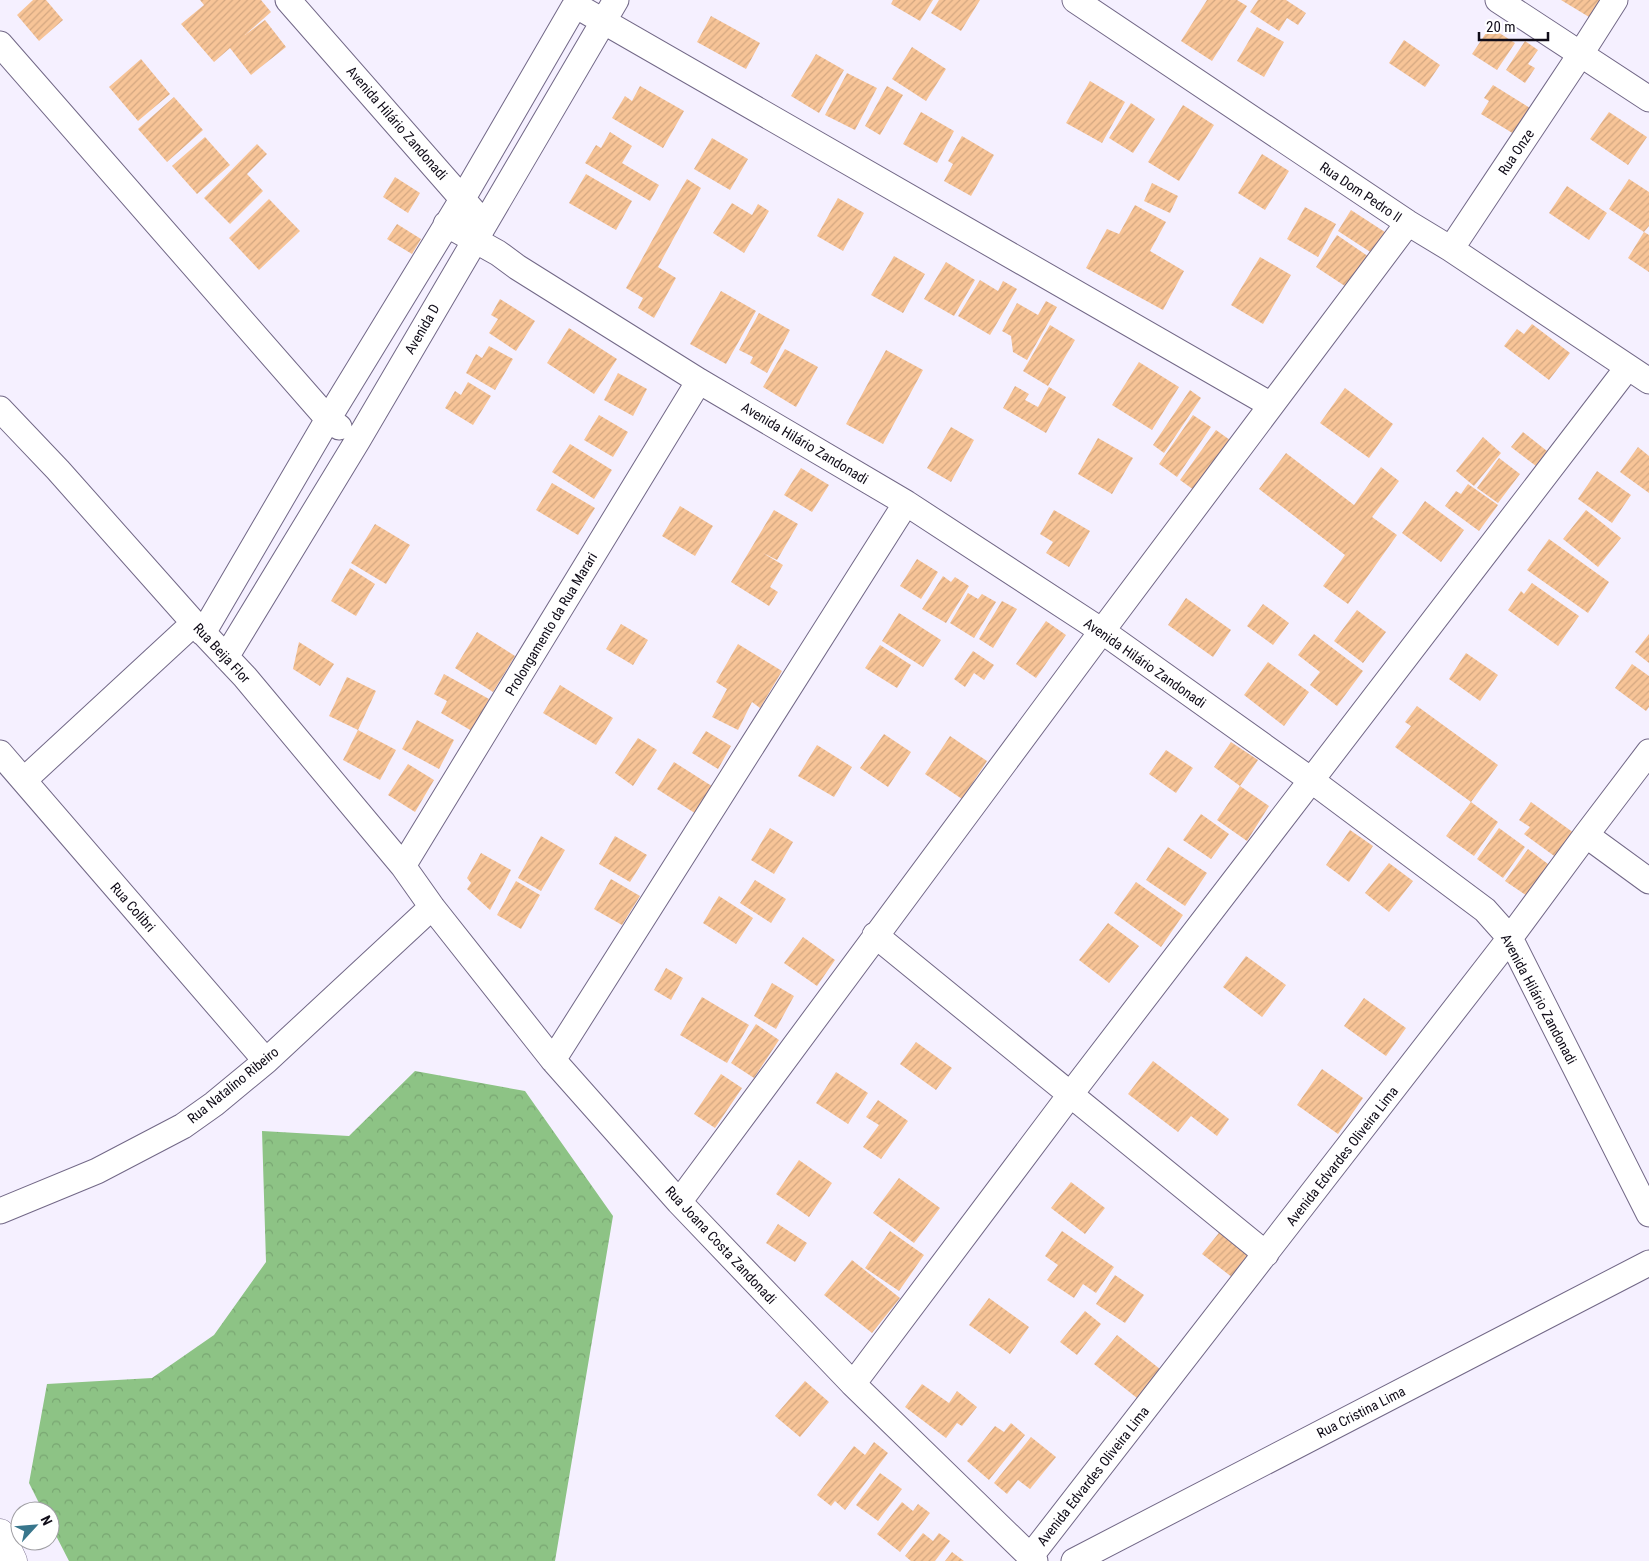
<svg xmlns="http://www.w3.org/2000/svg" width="1649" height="1561" viewBox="0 0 1649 1561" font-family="'Roboto Condensed',sans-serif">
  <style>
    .forest { fill: url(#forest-crowns) }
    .building { fill: url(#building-hatch) }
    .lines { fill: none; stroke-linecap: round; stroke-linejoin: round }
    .minor-casing { stroke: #726887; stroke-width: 27 }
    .tertiary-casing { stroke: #726887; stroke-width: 29 }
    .minor { stroke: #fff; stroke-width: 25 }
    .tertiary { stroke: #fff; stroke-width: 28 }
    .labels { text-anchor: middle; stroke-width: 5; stroke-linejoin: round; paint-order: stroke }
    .street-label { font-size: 14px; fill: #100c18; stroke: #fff }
  </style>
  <defs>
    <pattern id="forest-crowns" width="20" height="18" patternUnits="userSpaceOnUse" patternTransform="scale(1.25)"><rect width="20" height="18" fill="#8dc385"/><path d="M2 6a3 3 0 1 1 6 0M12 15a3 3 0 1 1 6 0" fill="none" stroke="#79a672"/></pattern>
    <pattern id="building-hatch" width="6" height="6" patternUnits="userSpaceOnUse" patternTransform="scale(1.25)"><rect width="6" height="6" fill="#f7c497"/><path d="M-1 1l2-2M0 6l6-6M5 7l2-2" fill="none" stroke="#d3a781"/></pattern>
  </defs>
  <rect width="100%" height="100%" fill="#f5f0ff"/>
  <path class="forest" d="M415,1071L525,1091L613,1216L555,1561H69L50,1524V1511H43L29,1483L47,1384L152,1378L214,1335L266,1262L262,1131L349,1136Z"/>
  <path class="building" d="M33,0H46L63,20L39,41L17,15Z
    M200,0H261L271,12L245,35L265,20L286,47L251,75L230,48L214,62L181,24L204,5Z
    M893,0H933L920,21L891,4Z
    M939,0H980L961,31L931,13Z
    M1207,0H1237L1247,6L1212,61L1181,41Z
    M1258,0H1286L1306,13L1298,25L1287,18L1279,31L1250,12Z
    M1561,0H1607L1594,20Z
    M711,16L760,43L746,69L697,42Z
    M1257,27L1284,42L1264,77L1237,61Z
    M1490,27L1515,43L1497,70L1472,54Z
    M1404,40L1440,65L1425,87L1389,63Z
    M1525,41L1538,50L1528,64L1535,68L1525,83L1506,70Z
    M912,47L946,69L926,101L892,79Z
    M816,54L844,70L819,113L791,96Z
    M141,59L170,94L138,121L109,87Z
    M847,73L877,88L855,130L825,115Z
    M1090,81L1125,102L1102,143L1066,123Z
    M1493,85L1530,108L1514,134L1481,114L1489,101L1484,98Z
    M640,86L684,111L663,148L612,118L625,96L632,101Z
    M887,86L903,95L880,135L865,126Z
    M174,97L203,130L167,162L138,129Z
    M1131,103L1155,119L1133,153L1109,138Z
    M1183,105L1214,125L1179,181L1148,162Z
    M921,112L954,131L937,163L903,144Z
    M1609,112L1647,137L1628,165L1590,139Z
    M610,132L632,146L622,163L659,185L650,201L585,163L596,145L601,148Z
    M962,136L994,155L971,196L944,181L953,164L948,161Z
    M205,137L230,165L197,194L172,166Z
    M712,138L748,159L730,190L694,169Z
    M257,144L267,154L247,174L263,191L230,224L204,198Z
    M1262,154L1289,171L1265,210L1238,193Z
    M586,174L632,201L616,230L569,203Z
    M395,177L420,193L408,213L383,197Z
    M687,179L701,188L658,267L676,278L654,318L638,308L643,298L626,288L670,208Z
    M1629,179L1649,192V226L1644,232L1609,209Z
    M1152,183L1178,196L1170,213L1144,201Z
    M1567,186L1607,213L1589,240L1549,213Z
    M838,198L864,213L843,251L817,236Z
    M269,199L300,231L259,270L229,238Z
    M732,203L752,215L758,204L769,211L744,253L713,233Z
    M1135,205L1166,222L1150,251L1184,271L1163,310L1086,268L1107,229L1119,234Z
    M1305,207L1336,224L1318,257L1287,239Z
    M1351,210L1391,236L1378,257L1338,231Z
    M397,224L421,239L412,254L387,239Z
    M1644,232L1649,235V272L1628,258Z
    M1337,235L1375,261L1354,292L1316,267Z
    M894,256L925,274L903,313L871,295Z
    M1260,257L1291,275L1263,324L1231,305Z
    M946,262L975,280L954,316L924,299Z
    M980,280L998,291L1003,281L1017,289L990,335L958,316Z
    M721,291L756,311L726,364L690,344Z
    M500,299L535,321L516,351L489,333L498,319L491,315Z
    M1046,301L1057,307L1027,360L1013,352L1011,336L1002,331L1017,303L1038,315Z
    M759,313L790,330L767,373L750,363L753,357L739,350Z
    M1532,324L1570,353L1549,380L1504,346L1517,329L1524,334Z
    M1050,325L1075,340L1048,386L1023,371Z
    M569,328L617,359L594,394L547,363Z
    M489,346L513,359L495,390L466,373L476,354L482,358Z
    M785,349L818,367L796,407L763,387Z
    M886,350L923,370L883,444L846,424Z
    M1139,362L1179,387L1152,430L1112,405Z
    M618,373L647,389L633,416L604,400Z
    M468,382L491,396L473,425L445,408L455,391L461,395Z
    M1015,386L1029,394L1025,400L1038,407L1049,387L1066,397L1046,433L1003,408Z
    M1345,388L1393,424L1369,458L1320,423Z
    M1190,390L1201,398L1164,453L1153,445Z
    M599,415L628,432L613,457L584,440Z
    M1193,415L1211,427L1177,477L1159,464Z
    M951,427L974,440L951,482L927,468Z
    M1216,430L1237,445L1201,495L1180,480Z
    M1523,432L1547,451L1536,466L1511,447Z
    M1483,437L1501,453L1474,486L1456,471Z
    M1098,438L1133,458L1112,494L1078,474Z
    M570,444L612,470L594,499L552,472Z
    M1638,447L1649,456V493L1620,472Z
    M1286,453L1354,505L1381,467L1399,481L1372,517L1397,535L1348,604L1323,586L1345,555L1259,489Z
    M1499,458L1520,474L1498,503L1477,488Z
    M801,468L829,485L812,512L784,495Z
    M1597,471L1631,495L1612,523L1578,499Z
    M552,483L595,508L578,535L536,510Z
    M1468,484L1498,505L1479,531L1445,506L1456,491L1461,494Z
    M1425,501L1464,530L1441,562L1402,533Z
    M680,506L713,526L695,556L662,536Z
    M774,510L798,524L777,560L763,553L783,565L770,587L778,592L769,606L731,582Z
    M1054,510L1090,531L1069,567L1046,553L1053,542L1040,534Z
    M1586,510L1621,538L1598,567L1563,539Z
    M375,524L410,545L386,584L351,563Z
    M1549,539L1609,582L1588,613L1527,570Z
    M917,559L938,572L921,599L900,586Z
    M350,568L375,584L356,616L331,601Z
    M943,576L951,582L955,577L969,586L946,623L922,609Z
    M1532,583L1579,616L1558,646L1508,610L1521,591L1524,594Z
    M968,593L978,599L982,594L996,602L974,638L950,623Z
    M1186,598L1231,630L1213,657L1168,625Z
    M1002,601L1017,609L993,648L979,639Z
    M1263,604L1289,623L1273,645L1247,626Z
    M1357,610L1386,632L1363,663L1334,641Z
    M899,613L941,640L923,667L882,641Z
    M1046,621L1066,635L1036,678L1016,664Z
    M621,624L648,640L633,665L606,649Z
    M477,632L515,656L493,692L455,668Z
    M1314,634L1363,671L1337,706L1310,685L1320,672L1298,655Z
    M1649,634V663L1635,652Z
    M299,642L334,664L320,686L293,669Z
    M738,644L782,671L760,708L752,702L738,730L712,717L727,689L716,682Z
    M880,645L911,665L897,688L865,668Z
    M973,651L994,665L984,680L974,673L965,687L954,679Z
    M1466,653L1498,675L1480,701L1449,679Z
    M1268,662L1309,692L1284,726L1244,695Z
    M1632,664L1649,676V707L1646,711L1615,688Z
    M444,674L489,699L472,731L441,713L447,701L434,694Z
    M347,677L376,691L358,730L329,716Z
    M560,685L613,718L596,745L543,713Z
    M1417,706L1498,765L1471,802L1395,747L1411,726L1405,722Z
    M417,720L454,740L439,769L402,749Z
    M358,730L396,750L380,780L343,760Z
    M706,731L731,746L718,769L692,753Z
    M884,734L911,752L888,787L860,768Z
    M950,736L987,761L962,799L925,774Z
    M638,738L657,750L633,786L615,773Z
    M1231,742L1258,760L1240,786L1269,806L1247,841L1217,820L1240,786L1214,767Z
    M817,745L852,767L834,797L798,776Z
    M1166,750L1193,768L1176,793L1149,774Z
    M674,762L718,790L701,817L657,789Z
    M408,764L434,780L415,812L388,795Z
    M1471,802L1498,822L1474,856L1446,836Z
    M1531,802L1574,833L1557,858L1524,834L1530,827L1519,820Z
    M1201,814L1229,834L1211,859L1183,840Z
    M770,828L793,842L774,874L751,860Z
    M1499,828L1525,847L1503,878L1477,859Z
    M1350,830L1373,846L1349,882L1326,865Z
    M541,836L565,850L541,891L518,878Z
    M615,836L647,855L630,882L599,864Z
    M1168,847L1207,873L1185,906L1146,880Z
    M1528,849L1552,867L1530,898L1505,881Z
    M481,853L511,870L490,910L467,889L471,883L467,878Z
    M1389,863L1413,881L1389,912L1365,893Z
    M611,879L640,896L622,925L594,909Z
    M755,880L786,899L771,923L740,903Z
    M516,881L540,895L521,929L497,915Z
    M1136,882L1183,915L1161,947L1114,913Z
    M719,896L753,918L736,944L703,923Z
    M1108,923L1139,946L1109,983L1079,960Z
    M803,937L835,960L817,986L784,963Z
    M1246,956L1286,985L1262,1017L1223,987Z
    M666,968L683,978L671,1000L654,990Z
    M772,983L794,996L776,1029L754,1016Z
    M702,997L749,1025L727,1063L680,1035Z
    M1364,998L1406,1028L1386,1056L1344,1026Z
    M756,1024L779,1040L754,1078L731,1063Z
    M916,1042L952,1068L936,1090L900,1064Z
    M1153,1061L1229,1119L1217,1136L1191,1116L1178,1132L1128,1094Z
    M1322,1069L1363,1098L1338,1134L1297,1105Z
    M836,1072L868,1093L848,1124L816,1103Z
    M721,1074L742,1088L715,1128L694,1114Z
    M878,1100L908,1121L881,1159L863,1147L879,1125L866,1117Z
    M799,1160L832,1183L809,1217L776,1194Z
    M899,1178L940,1208L914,1243L873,1213Z
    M1071,1182L1105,1208L1085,1234L1051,1208Z
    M778,1224L807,1243L795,1262L766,1243Z
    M1222,1229L1256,1256L1237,1281L1202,1254Z
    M890,1231L924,1255L899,1291L865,1268Z
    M1062,1231L1114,1267L1096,1293L1083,1284L1074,1298L1047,1280L1058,1265L1045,1256Z
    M852,1260L900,1298L872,1333L824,1295Z
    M1115,1275L1144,1295L1125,1323L1096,1304Z
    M989,1298L1029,1327L1010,1354L969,1325Z
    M1085,1311L1101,1324L1077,1355L1060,1342Z
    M1117,1335L1160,1369L1137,1398L1094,1364Z
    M805,1381L829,1402L800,1437L775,1416Z
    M922,1384L949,1403L957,1391L977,1407L962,1426L957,1423L946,1438L905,1407Z
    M1011,1423L1025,1435L989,1480L967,1461L995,1426L1004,1432Z
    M1031,1437L1056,1457L1030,1489L1018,1480L1007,1494L994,1483Z
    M874,1442L888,1453L845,1510L835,1501L831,1506L817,1495L854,1446L865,1455Z
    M880,1473L902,1489L878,1521L856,1505Z
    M902,1502L913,1511L918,1504L930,1513L900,1552L877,1534Z
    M923,1533L933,1541L939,1533L950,1541L935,1561H911L905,1556Z
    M952,1552L964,1561H945Z"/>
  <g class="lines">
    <g class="minor-casing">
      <path id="minor" d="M288,0L473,211
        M1075,0L1408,223L1451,249L1649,381
        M1498,0L1649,99
        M575,5L1271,405
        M0,44L328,419L339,427
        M446,224L498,253L517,267L699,381L906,503L1102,631L1311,780L1485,910L1510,938L1649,1214
        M1451,249L1580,55L1615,0
        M0,409L58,470L194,623L245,677L403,866L432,907L553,1060L679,1202L853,1384L1035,1561
        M203,633L328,419L463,198L578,0
        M226,657L358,440L616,0
        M0,753L266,1061
        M24,780L194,623
        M1586,835L1649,881
        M403,866L699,381
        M875,935L1266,1254
        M553,1060L906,503
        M679,1202L1102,631L1408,223
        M0,1211L97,1171L183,1126L214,1104L266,1061L432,907
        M853,1384L1070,1095L1628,367
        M1030,1557L1510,938L1586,835L1649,752
        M1074,1561L1649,1263"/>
    </g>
    <g class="tertiary-casing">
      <path id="tertiary" d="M0,1533L13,1561"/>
    </g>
    <use href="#minor" class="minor"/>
    <use href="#tertiary" class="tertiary"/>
  </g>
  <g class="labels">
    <g class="street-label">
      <text transform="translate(397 123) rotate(49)" y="5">Avenida Hilário Zandonadi</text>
      <text transform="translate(1516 152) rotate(-56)" y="5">Rua Onze</text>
      <text transform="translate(1361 192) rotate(34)" y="5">Rua Dom Pedro II</text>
      <text transform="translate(422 329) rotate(-60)" y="5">Avenida D</text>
      <text transform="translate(805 443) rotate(31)" y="5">Avenida Hilário Zandonadi</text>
      <text transform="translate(551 624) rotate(-59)" y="5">Prolongamento da Rua Marari</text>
      <text transform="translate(222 653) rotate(47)" y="5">Rua Beija Flor</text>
      <text transform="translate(1145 663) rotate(35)" y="5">Avenida Hilário Zandonadi</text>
      <text transform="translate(133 907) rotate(49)" y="5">Rua Colibri</text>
      <text transform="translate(1539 999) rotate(62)" y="5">Avenida Hilário Zandonadi</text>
      <text transform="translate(233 1085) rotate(-39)" y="5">Rua Natalino Ribeiro</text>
      <text transform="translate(1342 1156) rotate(-52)" y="5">Avenida Edvardes Oliveira Lima</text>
      <text transform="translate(721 1245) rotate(47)" y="5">Rua Joana Costa Zandonadi</text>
      <text transform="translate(1361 1412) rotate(-27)" y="5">Rua Cristina Lima</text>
      <text transform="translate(1093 1476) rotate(-52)" y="5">Avenida Edvardes Oliveira Lima</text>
    </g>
  </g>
  <g transform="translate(35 1526) rotate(64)"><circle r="24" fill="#ffffff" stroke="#9f9ea3"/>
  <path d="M0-4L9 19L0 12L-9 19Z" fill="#38768c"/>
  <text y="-8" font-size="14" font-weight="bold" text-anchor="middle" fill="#100c18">N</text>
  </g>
  <path d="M1479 32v8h69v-8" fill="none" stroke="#100c18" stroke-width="2.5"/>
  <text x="1486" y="32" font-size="15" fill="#100c18" stroke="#ffffff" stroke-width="4" paint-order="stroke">20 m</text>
</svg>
